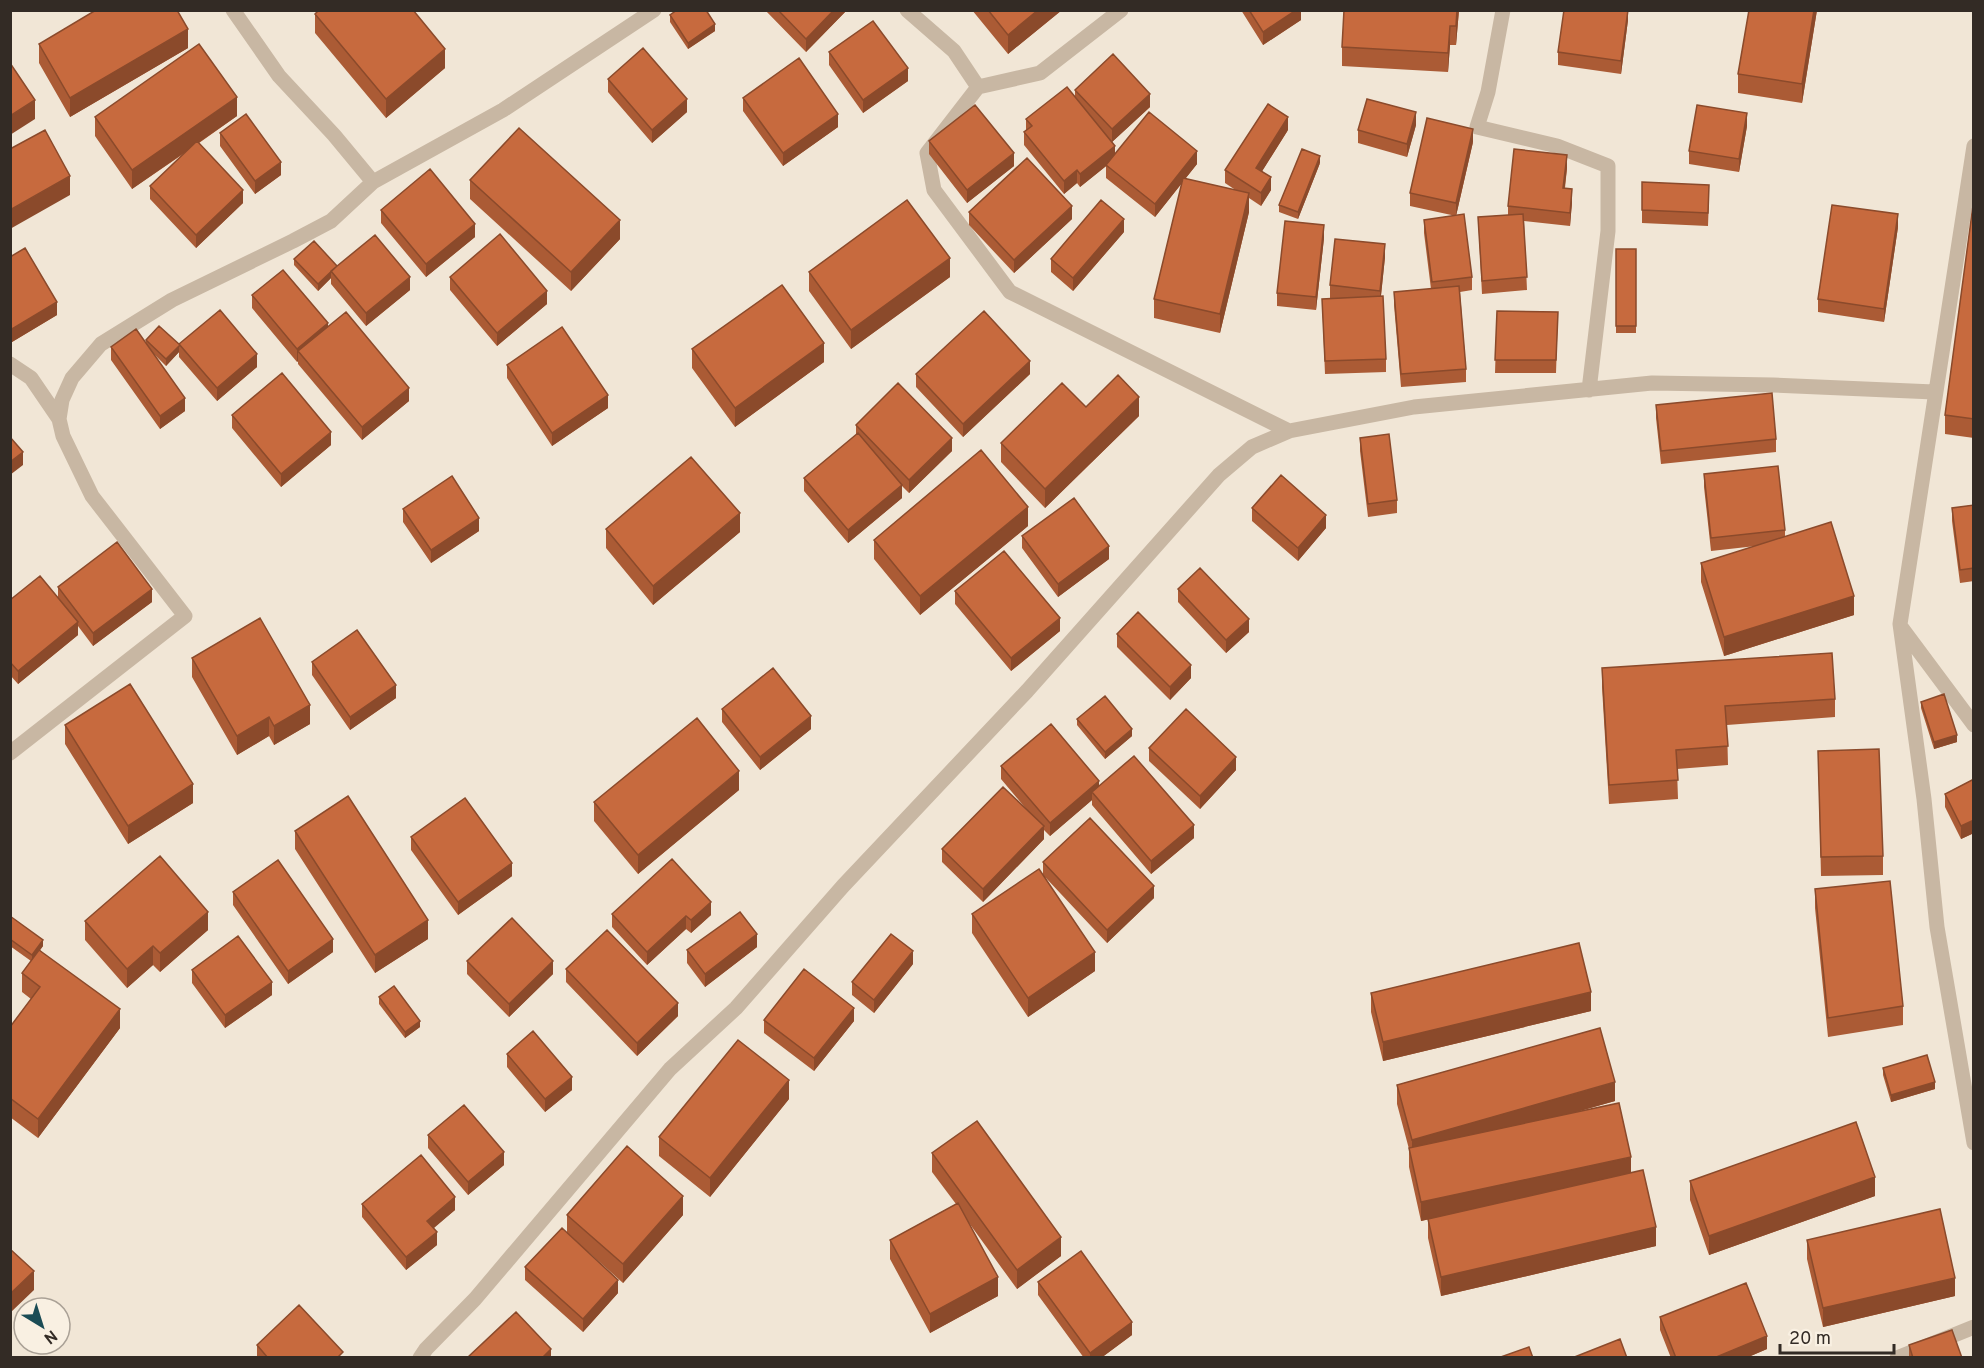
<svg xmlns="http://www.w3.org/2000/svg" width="1984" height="1368" viewBox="0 0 1984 1368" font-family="Overpass,sans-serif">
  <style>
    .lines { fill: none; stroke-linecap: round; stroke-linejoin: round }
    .street { stroke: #c8b7a3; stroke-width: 15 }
    .wall { fill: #ab5b35 }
    .shaded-wall { fill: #8b4a2b }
    .building { fill: #c76a3e; stroke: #8b4a2b; stroke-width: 1.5 }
  </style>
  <rect width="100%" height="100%" fill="#f1e6d6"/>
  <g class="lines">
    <path class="street" d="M233,10L279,76L334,135L373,182
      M907,10L954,51L978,87
      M1121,10L1040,73L978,87L927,153L934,190L1010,292L1289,431
      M1503,10L1488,92L1477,127L1557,146L1608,166V231L1589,390
      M1974,146L1900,624L1924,799L1937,927L1974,1143
      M10,364L31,378L59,419
      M1901,627L1974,725
      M10,753L185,616L92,496L63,436L59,419L62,400L72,378L101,344L172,300L293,241L331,221L373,182L503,110L654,10
      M420,1358L426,1349L475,1299L670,1069L736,1008L843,886L1027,691L1219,475L1252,447L1289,431L1414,407L1652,383L1773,385L1934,392
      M1897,1358L1974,1327"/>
  </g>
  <path class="wall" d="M765,10H847L806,52Z
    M972,10H1062L1008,54Z
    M1241,10H1301V20L1263,45Z
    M1459,10L1456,45H1450L1448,72L1342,66V47Z
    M1628,10V20L1621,74L1558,65V52Z
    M1749,10H1817L1802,103L1738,93V74Z
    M315,14L445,68L386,118L315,33Z
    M670,15L715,31L688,49L670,22Z
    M39,44L188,48L70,117L39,63Z
    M829,52L908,81L863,113L829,65Z
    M608,79L687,112L652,143L608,92Z
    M1075,90L1150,107L1112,142L1115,154L1197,164L1185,179L1237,191L1225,183V170L1288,130L1262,171L1271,190L1261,206L1249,198V212L1220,333L1154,318V299L1182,183L1155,217L1106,178V166L1080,187L1077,183L1064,194L1024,145V132L1026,130V119L1075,97Z
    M743,98L838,127L783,166L743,111Z
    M237,116L199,143L243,203L196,248L150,199V186L189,150L132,189L95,136V117Z
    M1416,125L1407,157L1358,143V130Z
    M1747,126L1739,172L1689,164V151Z
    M220,133L281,175L255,194L220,146Z
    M929,141L1014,166L967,203L929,154Z
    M1473,142L1456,216L1472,277V290L1460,292L1466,369V382L1401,387L1394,305V292L1431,289L1424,233V220L1456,216L1410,206V193Z
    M1320,163L1298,219L1279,212V205Z
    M1567,168L1565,188L1572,202L1570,226L1524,221L1527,290L1482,294L1478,217L1508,215V206Z
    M470,180L620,239L571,291L470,199Z
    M1642,182L1709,198L1708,226L1642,223Z
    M1974,198V438L1945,434V415Z
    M381,210L475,237L426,277L381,223Z
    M969,212L1072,219L1014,273L969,225Z
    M1898,227L1884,322L1818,312V299Z
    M1124,232L1073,291L1051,272V259Z
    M1324,238L1316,310L1277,306V293Z
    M1616,249H1636V333H1616Z
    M10,257L57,315L12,342L10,339Z
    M1385,257L1381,296L1386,359V372L1325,374L1322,299H1333L1330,298V285Z
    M294,259L410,290L366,326L331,284V278L318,291L294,265Z
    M809,272L950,277L851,349L809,291Z
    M450,277L547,304L497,346L450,290Z
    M252,295L328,326L409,401L362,440L298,364V361L297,362L252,308Z
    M1497,311L1558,312L1556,373H1495Z
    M146,340L179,345L257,367L217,401L179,357V352L166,366L152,352L185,411L160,429L111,360V347L146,344Z
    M692,349L824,362L735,427L692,368Z
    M507,365L608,408L552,446L507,378Z
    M916,374H1030L963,437L916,387Z
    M1656,405L1776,439V452L1661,464L1656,418Z
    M1086,407L1139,416L1045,508L1001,462V443Z
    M232,415L331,445L281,487L232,428Z
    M856,425L952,451L909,493L902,486V498L848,543L804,491V478L856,435Z
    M1360,438L1397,500V513L1368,517L1360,451Z
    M1704,474L1785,530V537L1854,615L1724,656L1701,582V563L1756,546L1711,551L1704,487Z
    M1974,505V581L1960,583L1952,521V508Z
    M1252,508L1326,528L1298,561L1252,521Z
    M403,509L479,531L431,563L403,522Z
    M1028,526L920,615L874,559V540Z
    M606,529L740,532L653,605L606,548Z
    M1022,536L1109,559L1058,597L1022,548Z
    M58,587L152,602L93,646L78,626V635L18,684L10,675V591L11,599L58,598Z
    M1178,589L1249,632L1226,653L1178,602Z
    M955,591L1060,631L1011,671L955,604Z
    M1117,634L1191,678L1170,700L1117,647Z
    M192,658L310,724L274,745L269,736L237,755L192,677Z
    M312,662L396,698L350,730L312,675Z
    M1602,668L1835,699V717L1727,725L1728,765L1677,769L1678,799L1609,804L1602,687Z
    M1921,702L1957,742L1934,749L1921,708Z
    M722,709L811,729L760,770L722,722Z
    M1077,719L1132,736L1105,759L1077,725Z
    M65,725L193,803L128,844L65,744Z
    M1149,748L1236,770L1200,809L1149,761Z
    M1818,751L1883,856V875L1821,876Z
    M1001,766L1099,786L1194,838L1151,874L1092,805V800L1050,836L1044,830V839L983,902L942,862V849L1028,811L1001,779Z
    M1974,779V833L1961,839L1945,807V794Z
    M739,790L638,874L594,821V802Z
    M295,831L428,939L375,973L295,849Z
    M411,837L512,876L458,915L411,850Z
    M1972,857H1974V875L1972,870Z
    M1043,862L1154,898L1107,943L1045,877L1095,971L1028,1017L972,933V914L1043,874Z
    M1815,889L1903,1006V1025L1828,1037L1815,908Z
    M233,892L333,952L288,984L233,905Z
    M612,914L711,915L691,933L686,929L647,965L612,927Z
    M10,916L43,946L40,950L120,1028L38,1138L10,1117V1027L31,999L22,992V973L31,961L10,946Z
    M85,921L208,930L160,972L153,965L127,988L85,940Z
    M757,947L705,987L687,963V950Z
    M467,961L553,974L509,1017L467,974Z
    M913,964L874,1013L852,995V982Z
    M566,969L678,1016L637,1056L566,982Z
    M192,970L272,995L225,1028L192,983Z
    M1371,993L1591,1011L1383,1061L1371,1012Z
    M379,997L420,1027L405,1038L379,1004Z
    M764,1020L854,1021L814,1071L764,1033Z
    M507,1054L572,1090L545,1112L507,1067Z
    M1883,1068L1935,1089L1891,1102L1883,1075Z
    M1397,1085L1615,1101L1576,1112L1631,1173L1656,1246L1441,1296L1428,1238V1219L1433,1218L1421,1221L1409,1167V1149L1397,1104Z
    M789,1099L710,1197L659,1156V1137Z
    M428,1135L504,1165L468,1195L428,1148Z
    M932,1153L1061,1256L1017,1289L969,1223L998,1296L930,1333L890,1259V1240L956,1204L932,1172Z
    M1690,1181L1875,1196L1709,1255L1690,1200Z
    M362,1204L455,1210L433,1228L437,1245L406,1270L362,1217Z
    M567,1215H683L623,1283L586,1250L618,1293L583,1332L525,1280V1267L567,1233Z
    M1807,1240L1955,1296L1823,1327L1807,1259Z
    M1038,1282L1132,1335L1101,1358H1084L1038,1295Z
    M1660,1317L1767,1349L1746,1358H1671L1660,1330Z
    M257,1345L343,1358H257Z
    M1909,1345L1962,1358H1909Z"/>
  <path class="shaded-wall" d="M834,10H847L806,52V39Z
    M1038,10H1062L1008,54V35Z
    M1296,10H1301V20L1263,45V32Z
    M1457,10H1459L1456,45V26Z
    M1628,10V20L1621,74V61Z
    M1814,10H1817L1802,103V84Z
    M715,24V31L688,49V43Z
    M1450,26V45L1448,72V53Z
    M188,29V48L70,117V98Z
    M445,49V68L386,118V99Z
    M908,68V81L863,113V100Z
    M1150,94V107L1112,142V129Z
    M237,97V116L132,189V170Z
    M687,99V112L652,143V130Z
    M35,100V119L10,135V116Z
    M1416,112V125L1407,157V144Z
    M1747,113V126L1739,172V159Z
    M838,114V127L783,166V153Z
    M1288,117V130L1256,181V168Z
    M1473,129V142L1456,216V203Z
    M1115,146V159L1080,187V174Z
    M1197,151V164L1155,217V204Z
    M1014,153V166L967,203V190Z
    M1567,155V168L1563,201V188Z
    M1320,156V163L1298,219V212Z
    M281,162V175L255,194V181Z
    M1077,170V183L1064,194V181Z
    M70,176V195L10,229V210Z
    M1271,177V190L1261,206V193Z
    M1572,189V202L1570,226V213Z
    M243,190V203L196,248V235Z
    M1249,193V212L1220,333V314Z
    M1072,206V219L1014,273V260Z
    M1898,214V227L1884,322V309Z
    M1124,219V232L1073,291V278Z
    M620,220V239L571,291V272Z
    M475,224V237L426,277V264Z
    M1324,225V238L1316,310V297Z
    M1385,244V257L1380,304V291Z
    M950,258V277L851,349V330Z
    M331,272V278L318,291V284Z
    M410,277V290L366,326V313Z
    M547,291V304L497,346V333Z
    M57,302V315L12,342V329Z
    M328,323V336L298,351V361L297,362V349Z
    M824,343V362L735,427V408Z
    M179,345V352L166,366V359Z
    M257,354V367L217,401V388Z
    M1030,361V374L963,437V424Z
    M409,388V401L362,440V427Z
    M608,395V408L552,446V433Z
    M1139,397V416L1045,508V489Z
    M185,398V411L160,429V416Z
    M331,432V445L281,487V474Z
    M952,438V451L909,493V480Z
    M23,452V465L10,475V462Z
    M902,485V498L848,543V530Z
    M1028,507V526L920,615V596Z
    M740,513V532L653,605V586Z
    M1326,515V528L1298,561V548Z
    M479,518V531L431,563V550Z
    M1109,546V559L1058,597V584Z
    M152,589V602L93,646V633Z
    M1854,596V615L1724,656V637Z
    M1060,618V631L1011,671V658Z
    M1249,619V632L1226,653V640Z
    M78,622V635L18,684V671Z
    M1191,665V678L1170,700V687Z
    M396,685V698L350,730V717Z
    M310,705V724L274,745V726Z
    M811,716V729L760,770V757Z
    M269,717V736L237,755V736Z
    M1132,729V736L1105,759V752Z
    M1957,735V742L1934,749V742Z
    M1236,757V770L1200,809V796Z
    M739,771V790L638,874V855Z
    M1099,781V794L1092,792V800L1050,836V823Z
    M193,784V803L128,844V826Z
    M1974,820V833L1961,839V826Z
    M1194,825V838L1151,874V861Z
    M1044,826V839L983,902V889Z
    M512,863V876L458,915V902Z
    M1154,886V898L1107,943V930Z
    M711,902V915L691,933V920Z
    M208,912V930L160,972V953Z
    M686,916V929L647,965V952Z
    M428,920V939L375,973V955Z
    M757,934V947L705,987V974Z
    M333,939V952L288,984V971Z
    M43,940V946L32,961V955Z
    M153,946V965L127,988V969Z
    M913,951V964L874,1013V1000Z
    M1095,952V971L1028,1017V998Z
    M553,961V974L509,1017V1004Z
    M272,982V995L225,1028V1015Z
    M1591,992V1011L1383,1061V1042Z
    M678,1003V1016L637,1056V1043Z
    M854,1008V1021L814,1071V1058Z
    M120,1009V1028L38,1138V1119Z
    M420,1021V1027L405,1038V1032Z
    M572,1077V1090L545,1112V1099Z
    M789,1080V1099L710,1197V1178Z
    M1615,1082V1101L1412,1159V1140Z
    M1935,1082V1089L1891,1102V1095Z
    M504,1152V1165L468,1195V1182Z
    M1631,1157V1176L1421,1221V1202Z
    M1875,1177V1196L1709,1255V1236Z
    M683,1196V1215L623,1283V1264Z
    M455,1197V1210L427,1234V1221Z
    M1656,1227V1246L1441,1296V1277Z
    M437,1232V1245L406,1270V1257Z
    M1061,1237V1256L1017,1289V1270Z
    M34,1271V1290L10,1313V1294Z
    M998,1277V1296L930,1333V1314Z
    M1955,1278V1296L1823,1327V1308Z
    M618,1280V1293L583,1332V1319Z
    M1132,1322V1335L1101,1358H1090V1353Z
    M1767,1336V1349L1746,1358H1714Z
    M551,1349V1358H542Z"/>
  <path class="building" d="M96,10H177L188,29L70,98L39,44Z
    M319,10H413L445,49L386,99L315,14Z
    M677,10H706L715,24L688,43L670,15Z
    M778,10H834L806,39Z
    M988,10H1038L1008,35Z
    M1249,10H1296L1263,32Z
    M1344,10H1457L1456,26H1450L1448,53L1342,47Z
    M1564,10H1628L1621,61L1558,52Z
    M1749,10H1814L1802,84L1738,74Z
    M873,21L908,68L863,100L829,52Z
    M199,44L237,97L132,170L95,117Z
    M643,48L687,99L652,130L608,79Z
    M1113,54L1150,94L1112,129L1075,90Z
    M799,58L838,114L783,153L743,98Z
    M10,63L35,100L10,116Z
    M1067,87L1115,146L1080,174L1077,170L1064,181L1024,132L1032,126L1026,119Z
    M1367,99L1416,112L1407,144L1358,130Z
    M1268,104L1288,117L1256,168L1271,177L1261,193L1225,170Z
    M975,105L1014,153L967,190L929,141Z
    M1697,105L1747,113L1739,159L1689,151Z
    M1149,112L1197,151L1155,204L1106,165Z
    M246,114L281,162L255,181L220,133Z
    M1427,118L1473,129L1456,203L1410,193Z
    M519,128L620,220L571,272L470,180Z
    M45,130L70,176L10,210V149Z
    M197,141L243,190L196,235L150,186Z
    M1302,149L1320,156L1298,212L1279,205Z
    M1514,149L1567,155L1563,188L1572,189L1570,213L1508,206Z
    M1027,158L1072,206L1014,260L969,212Z
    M430,169L475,224L426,264L381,210Z
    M1183,178L1249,193L1220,314L1154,299Z
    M1642,182L1709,185L1708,213L1642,210Z
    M1974,198V419L1945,415Z
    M907,200L950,258L851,330L809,272Z
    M1101,200L1124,219L1073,278L1051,259Z
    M1832,205L1898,214L1884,309L1818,299Z
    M1464,214L1472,277L1432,282L1424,220Z
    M1523,214L1527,277L1482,281L1478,217Z
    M1285,221L1324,225L1316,297L1277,293Z
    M500,234L547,291L497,333L450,277Z
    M375,235L410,277L366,313L331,271Z
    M1335,239L1385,244L1380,291L1330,285Z
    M314,241L337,266L318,284L294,259Z
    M25,248L57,302L12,329L10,326V257Z
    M1616,249H1636V326H1616Z
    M283,270L328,323L297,349L252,295Z
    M782,285L824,343L735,408L692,349Z
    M1459,286L1466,369L1401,374L1394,292Z
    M1383,296L1386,359L1325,361L1322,299Z
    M220,310L257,354L217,388L179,344Z
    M984,311L1030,361L963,424L916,374Z
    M1497,311L1558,312L1556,360H1495Z
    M346,312L409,388L362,427L298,351Z
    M159,326L180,345L166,359L146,340Z
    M562,327L608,395L552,433L507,365Z
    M136,329L185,398L160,416L111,347Z
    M282,373L331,432L281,474L232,415Z
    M1118,375L1139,397L1045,489L1001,443L1062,383L1086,407Z
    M898,383L952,438L909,480L856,425Z
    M1772,393L1776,439L1661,451L1656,405Z
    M858,433L902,485L848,530L804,478Z
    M1389,434L1397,500L1368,504L1360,438Z
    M10,437L23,452L10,462Z
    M981,450L1028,507L920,596L874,540Z
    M691,457L740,513L653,586L606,529Z
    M1778,466L1785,530L1711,538L1704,474Z
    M1281,475L1326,515L1298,548L1252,508Z
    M452,476L479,518L431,550L403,509Z
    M1074,498L1109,546L1058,584L1022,536Z
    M1974,505V568L1960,570L1952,508Z
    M1831,522L1854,596L1724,637L1701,563Z
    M117,542L152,589L93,633L58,587Z
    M1004,551L1060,618L1011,658L955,591Z
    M1200,568L1249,619L1226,640L1178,589Z
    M40,576L78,622L18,671L10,662V600Z
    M1138,612L1191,665L1170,687L1117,634Z
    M260,618L310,705L274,726L269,717L237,736L192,658Z
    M357,630L396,685L350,717L312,662Z
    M1832,653L1835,699L1725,706L1728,746L1676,750L1678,780L1609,785L1602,668Z
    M773,668L811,716L760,757L722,709Z
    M130,684L193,784L128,826L65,725Z
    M1944,694L1957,735L1934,742L1921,702Z
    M1105,696L1132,729L1105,752L1077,719Z
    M1186,709L1236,757L1200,796L1149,748Z
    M697,718L739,771L638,855L594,802Z
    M1051,724L1099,781L1050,823L1001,766Z
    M1879,749L1883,856L1821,857L1818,751Z
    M1134,756L1194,825L1151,861L1092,792Z
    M1974,779V820L1961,826L1945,794Z
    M1003,787L1044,826L983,889L942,849Z
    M348,796L428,920L375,955L295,831Z
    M465,798L512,863L458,902L411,837Z
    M1090,818L1154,886L1107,930L1043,862Z
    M160,856L208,912L160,953L153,946L127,969L85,921Z
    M672,859L711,902L691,920L686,916L647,952L612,914Z
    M278,860L333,939L288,971L233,892Z
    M1039,869L1095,952L1028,998L972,914Z
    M1890,881L1903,1006L1828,1018L1815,889Z
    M740,912L757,934L705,974L687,950Z
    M10,916L43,940L32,955L10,939Z
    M512,918L553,961L509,1004L467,961Z
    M607,930L678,1003L637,1043L566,969Z
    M891,934L913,951L874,1000L852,982Z
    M238,936L272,982L225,1015L192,970Z
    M1579,943L1591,992L1383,1042L1371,993Z
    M39,950L120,1009L38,1119L10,1098V1027L40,987L22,973Z
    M804,969L854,1008L814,1058L764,1020Z
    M394,986L420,1021L405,1032L379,997Z
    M1600,1028L1615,1082L1412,1140L1397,1085Z
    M533,1031L572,1077L545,1099L507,1054Z
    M738,1040L789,1080L710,1178L659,1137Z
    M1927,1055L1935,1082L1891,1095L1883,1068Z
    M1619,1103L1631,1157L1421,1202L1409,1148Z
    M464,1105L504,1152L468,1182L428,1135Z
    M977,1121L1061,1237L1017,1270L932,1153Z
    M1856,1122L1875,1177L1709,1236L1690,1181Z
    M627,1146L683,1196L623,1264L567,1215Z
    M421,1155L455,1197L427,1221L437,1232L406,1257L362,1204Z
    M1643,1170L1656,1227L1441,1277L1428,1219Z
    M958,1203L998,1277L930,1314L890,1240Z
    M1940,1209L1955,1278L1823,1308L1807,1240Z
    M562,1228L618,1280L583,1319L525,1267Z
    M10,1249L34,1271L10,1294Z
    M1081,1251L1132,1322L1090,1353L1038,1282Z
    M1746,1283L1767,1336L1714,1358H1676L1660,1317Z
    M299,1305L343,1352L337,1358H268L257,1345Z
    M516,1312L551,1349L542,1358H467Z
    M1952,1330L1962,1358H1913L1909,1345Z
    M1620,1339L1627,1358H1572Z
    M1529,1347L1533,1358H1498Z"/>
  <rect width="1984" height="1368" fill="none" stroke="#332b25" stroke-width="24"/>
  <g transform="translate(42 1326) rotate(142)"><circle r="28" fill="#f9f0e2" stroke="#aaa196" stroke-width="1.5"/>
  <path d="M0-4.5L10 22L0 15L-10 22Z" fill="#1b4c55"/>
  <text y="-9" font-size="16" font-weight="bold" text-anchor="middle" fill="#332b25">N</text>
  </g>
  <path d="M1780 1344v9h114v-9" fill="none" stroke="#332b25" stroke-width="3"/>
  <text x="1789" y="1344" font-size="18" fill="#332b25" stroke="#f9f0e2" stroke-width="4.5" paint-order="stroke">20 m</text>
</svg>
